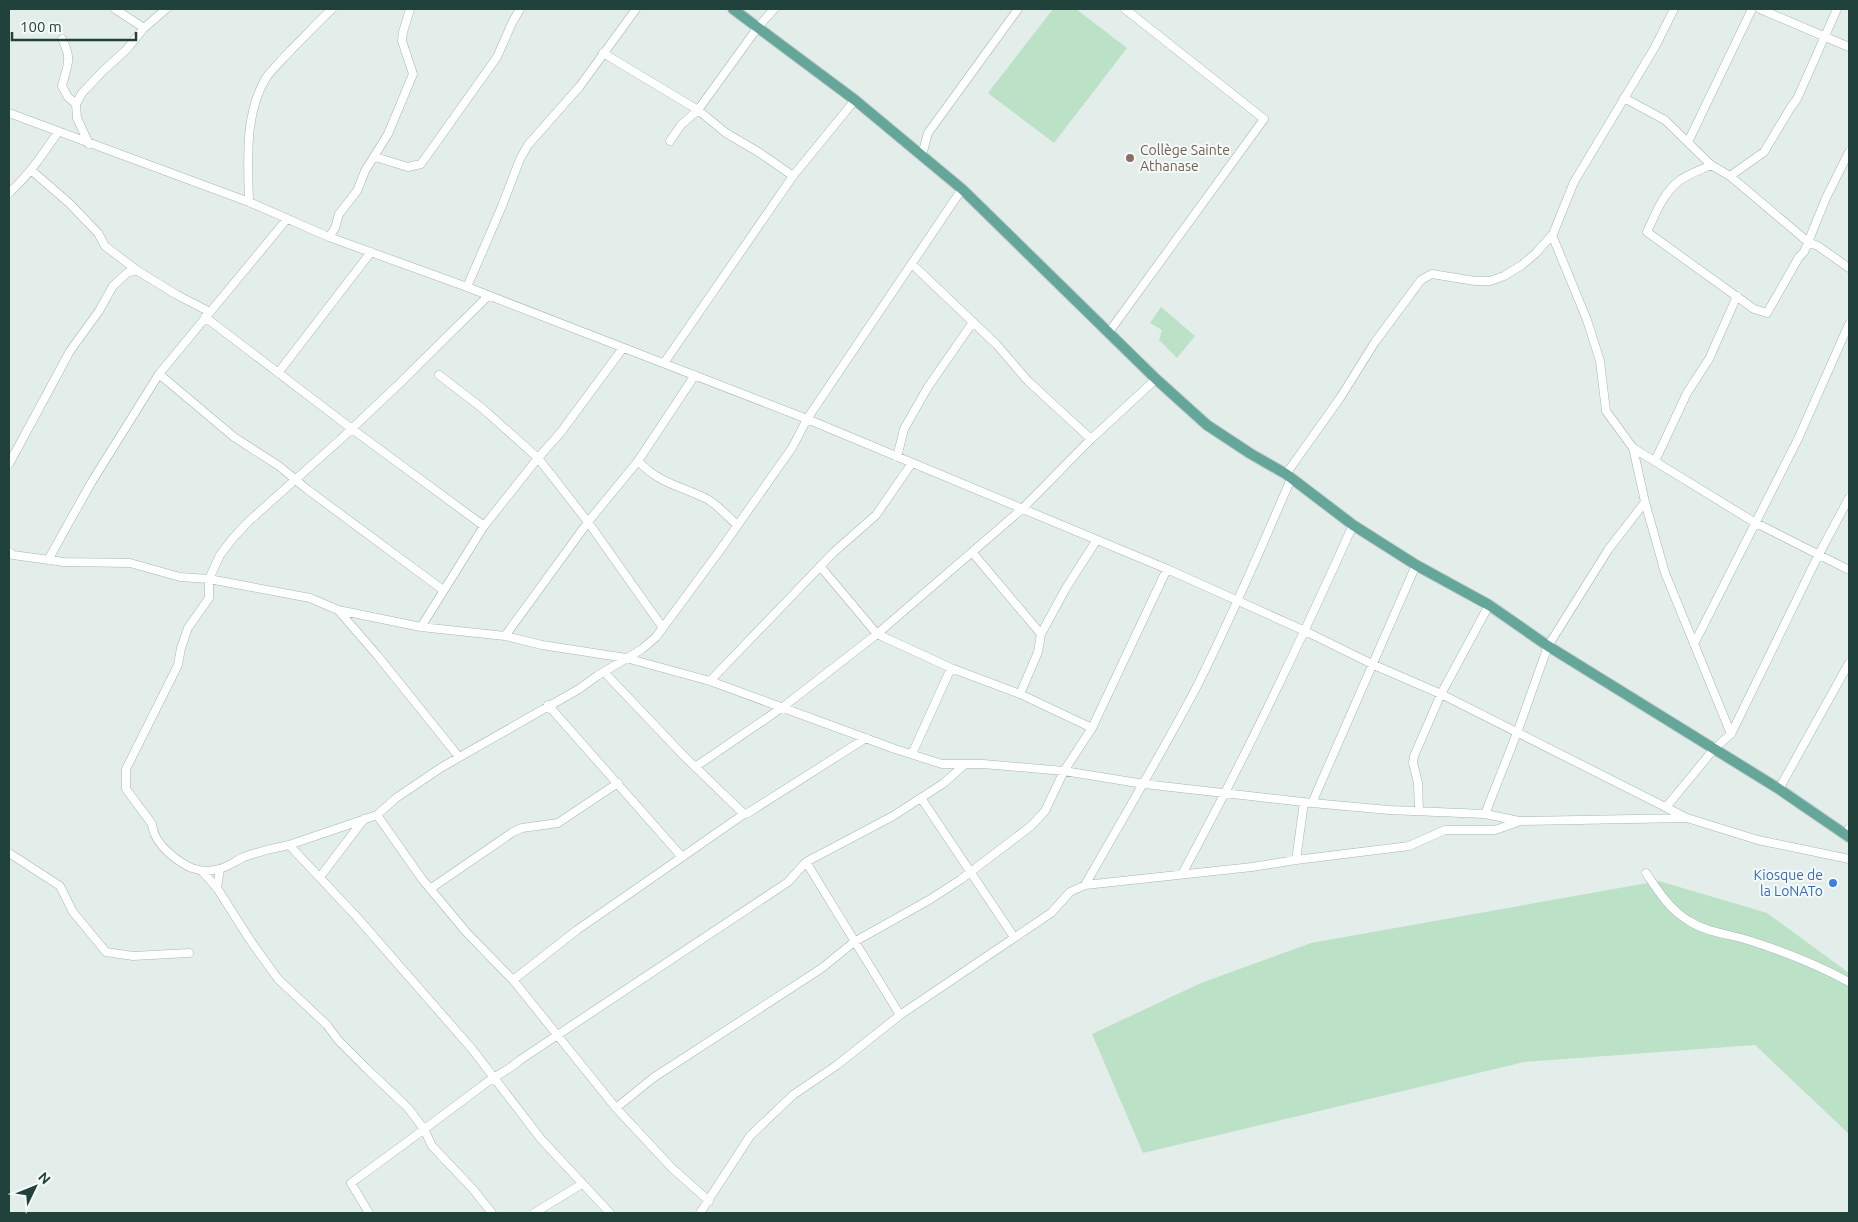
<svg xmlns="http://www.w3.org/2000/svg" width="1858" height="1222" viewBox="0 0 1858 1222" font-family="Ubuntu,sans-serif">
  <style>
    .green { fill: #bbe1c7 }
    .lines { fill: none; stroke-linecap: round; stroke-linejoin: round }
    .minor-casing { stroke: #a5b7b2; stroke-width: 9 }
    .major-casing { stroke: #c1cac8; stroke-width: 12 }
    .minor { stroke: #fff; stroke-width: 8 }
    .major { stroke: #64a79a; stroke-width: 10 }
    .education-dot { fill: #8d6e63; stroke: #f4faf8; stroke-width: 2 }
    .shop-dot { fill: #3f7fe0; stroke: #f4faf8; stroke-width: 2 }
    .labels { text-anchor: middle; stroke-width: 4; stroke-linejoin: round; paint-order: stroke }
    .education-label { font-size: 14px; fill: #785e54; stroke: #f4faf8; text-anchor: start }
    .shop-label { font-size: 14px; fill: #366cbe; stroke: #f4faf8; text-anchor: end }
  </style>
  <rect width="100%" height="100%" fill="#e3eeea"/>
  <path class="green" d="M 1053,9 L 1076,9 L 1127,48 L 1054,143 L 988,93 Z
    M 1161,307 L 1195,336 L 1177,358 L 1159,340 L 1162,330 L 1150,323 Z
    M 1659,881 L 1767,913 L 1849,973 L 1849,1134 L 1755,1045 L 1524,1062 L 1143,1153 L 1092,1034 L 1201,983 L 1311,943 Z"/>
  <g class="lines">
    <g class="minor-casing">
      <path id="minor" d="M 115,9 L 144,28
        M 1760,9 L 1849,47
        M 62,39 C 73,60 67,65 62,86 L 68,97 L 76,104
        M 603,53 L 698,110 L 726,133 L 760,153 L 793,176
        M 1624,98 L 1665,120 L 1711,165 L 1730,176 L 1808,242 L 1818,246 L 1849,268
        M 9,113 L 249,202 L 329,237 L 467,287 L 807,419 L 1167,569 L 1305,631 L 1374,665 L 1441,694 L 1687,818 L 1758,840 L 1849,859
        M 670,141 L 681,125 L 698,110 L 758,27 L 774,9
        M 1688,142 L 1752,9
        M 89,144 L 77,118 L 76,104 L 82,93 L 103,71 L 127,49 L 144,28 L 166,9
        M 922,155 L 928,133 L 1018,9
        M 375,157 L 408,167 L 421,164 L 497,57 L 512,23 L 520,9
        M 1711,165 C 1701,170 1688,174 1679,181 C 1663,193 1655,215 1647,232 L 1754,309 L 1767,313 L 1799,257 L 1804,252 L 1826,198 L 1849,152
        M 31,170 L 69,203 L 98,233 L 105,246 L 138,271 L 177,295 L 210,312
        M 1730,176 L 1764,152 L 1791,107 L 1797,99 L 1837,9
        M 9,193 C 29,175 43,154 58,132
        M 249,202 C 248,162 244,114 266,78 C 273,68 283,59 291,50 C 305,36 318,22 332,9
        M 1552,235 L 1587,320 L 1600,361 L 1606,411 L 1633,448 L 1645,502 L 1665,573 L 1731,734
        M 329,237 L 335,228 L 339,214 L 357,191 L 365,171 L 388,134 L 413,74 L 402,41 L 403,32 L 410,9
        M 467,287 L 502,206 L 520,159 L 528,145 L 580,86 L 636,9
        M 205,317 L 352,429 L 484,526
        M 1109,332 L 1264,119 L 1125,9
        M 664,363 L 793,176 L 855,100
        M 278,373 L 371,252
        M 159,374 L 234,437 L 279,466 L 308,490 L 443,590
        M 439,375 L 482,408 L 538,458 L 588,522 L 663,628
        M 1091,439 L 1156,379
        M 1633,448 L 1754,522 L 1849,570
        M 897,457 L 904,429 L 928,387 L 973,322
        M 638,461 C 660,484 681,486 707,499 C 718,505 728,517 737,525
        M 1655,461 L 1687,393 L 1709,359 L 1737,296
        M 9,464 L 70,351 L 99,311 L 113,286 L 128,272 L 138,271
        M 1286,474 L 1340,398 L 1375,342 L 1421,280 L 1432,274 L 1475,281 L 1490,281 L 1504,276 L 1522,265 L 1536,253 L 1553,234 L 1574,182 L 1655,47 L 1674,9
        M 9,552 L 13,555 L 64,562 L 130,563 L 180,577 L 209,579 L 310,598 L 338,610 L 421,627 L 505,636 L 542,645 L 626,658 L 710,681 L 895,749 L 942,764 L 983,764 L 1064,771 L 1144,784 L 1312,803 L 1389,810 L 1485,814 L 1519,821 L 1686,818
        M 972,552 L 1041,634
        M 48,560 L 91,483 L 159,374 L 287,219
        M 820,566 L 877,634 L 951,668 L 1020,694 L 1092,728
        M 338,610 L 377,655 L 459,757
        M 421,627 L 484,526 L 538,458 L 561,432 L 623,348
        M 505,636 L 588,522 L 638,461 L 695,375
        M 1694,644 L 1798,439 L 1849,324
        M 604,672 L 684,756 L 744,814 L 748,813 L 866,738
        M 710,681 L 834,552 L 876,515 L 912,463
        M 1020,694 L 1038,652 L 1041,634 L 1066,588 L 1096,541
        M 548,705 L 682,857
        M 912,754 L 951,668
        M 695,767 L 783,707 L 877,634 L 1022,509 L 1091,439 L 1028,381 L 997,345 L 912,264
        M 1779,789 L 1849,663
        M 921,798 L 1014,937
        M 1312,803 L 1416,565
        M 1667,806 L 1714,749 L 1731,734 L 1819,554 L 1849,498
        M 1419,811 L 1418,783 L 1413,763 L 1414,756 L 1441,694 L 1489,605
        M 1485,814 L 1517,733 L 1548,646 L 1608,550 L 1645,502
        M 377,815 L 422,879 L 467,933 L 513,980 L 616,1108 L 672,1168 L 709,1201
        M 1846,835 L 1849,828
        M 289,845 C 273,848 258,852 244,857 C 235,861 228,867 219,869 C 199,875 184,866 169,853 C 161,846 153,835 152,824 L 126,789 L 126,769 L 178,665 L 181,648 L 188,628 L 209,598 L 209,579 L 220,555 L 233,538 L 249,521 L 342,438 L 400,383 L 488,296
        M 9,853 L 60,886 L 73,912 L 106,952 L 133,956 L 189,953
        M 1296,860 L 1304,802
        M 806,862 L 900,1015 L 1051,913 L 1070,892 L 1085,885 L 1252,867 L 1296,860 L 1409,846 L 1445,830 L 1495,830 L 1518,822
        M 202,871 L 217,888 L 250,940 L 278,979 L 327,1025 L 338,1040 L 367,1069 L 408,1108 L 424,1129 L 432,1146 L 472,1188 L 492,1213
        M 1646,873 C 1658,891 1670,910 1689,921 C 1708,933 1730,934 1751,941 C 1785,952 1818,965 1849,982
        M 1182,874 C 1244,760 1300,643 1353,525
        M 320,877 L 364,819
        M 1085,885 C 1122,820 1160,756 1195,690 C 1230,621 1260,550 1291,479
        M 217,888 L 220,869
        M 430,889 L 513,832 L 522,828 L 558,823 L 618,783
        M 513,980 L 577,930 L 744,814
        M 616,1108 L 653,1078 L 822,968 L 854,942 L 929,900 L 960,880 L 1031,826 L 1045,811 L 1064,771 L 1092,728 L 1167,569
        M 369,1213 L 351,1183 C 395,1151 438,1119 482,1086 C 494,1076 508,1071 520,1060 L 788,882 L 806,862 L 893,816 L 944,783 L 964,765
        M 534,1213 L 582,1184
        M 610,1213 L 541,1139 L 472,1049 L 355,915 L 289,845 L 377,815 L 396,798 L 442,767 L 579,689 L 597,676 L 642,649 L 656,637 L 718,553 L 792,448 L 807,419 L 962,189
        M 700,1213 L 750,1136 L 793,1095 L 837,1065 L 900,1015"/>
    </g>
    <g class="major-casing">
      <path id="major" d="M 733,9 L 855,100 L 962,189 L 1156,379 L 1207,425 L 1251,454 L 1286,474 L 1353,525 L 1416,565 L 1489,605 L 1548,646 L 1779,789 L 1849,837"/>
    </g>
    <use href="#minor" class="minor"/>
    <use href="#major" class="major"/>
  </g>
  <circle class="education-dot" cx="1130" cy="158" r="5"/>
  <circle class="shop-dot" cx="1833" cy="883" r="5"/>
  <g class="labels">
    <g class="education-label">
      <text x="1140" y="155">Collège Sainte<tspan x="1140" dy="16">Athanase</tspan></text>
    </g>
    <g class="shop-label">
      <text x="1823" y="880">Kiosque de<tspan x="1823" dy="16">la LoNATo</tspan></text>
    </g>
  </g>
  <rect width="1858" height="1222" fill="none" stroke="#21413b" stroke-width="20"/>
  <g transform="translate(35 1187) rotate(47)" stroke="#f4faf8" stroke-width="4" paint-order="stroke">
  <path d="M0-4L9 19L0 12L-9 19Z" fill="#21413b"/>
  <text y="-8" font-size="14" font-weight="bold" text-anchor="middle" fill="#21413b">N</text>
  </g>
  <path d="M12 32v8h124v-8" fill="none" stroke="#21413b" stroke-width="2.5"/>
  <text x="20" y="32" font-size="15" fill="#21413b" stroke="#f4faf8" stroke-width="4" paint-order="stroke">100 m</text>
</svg>
